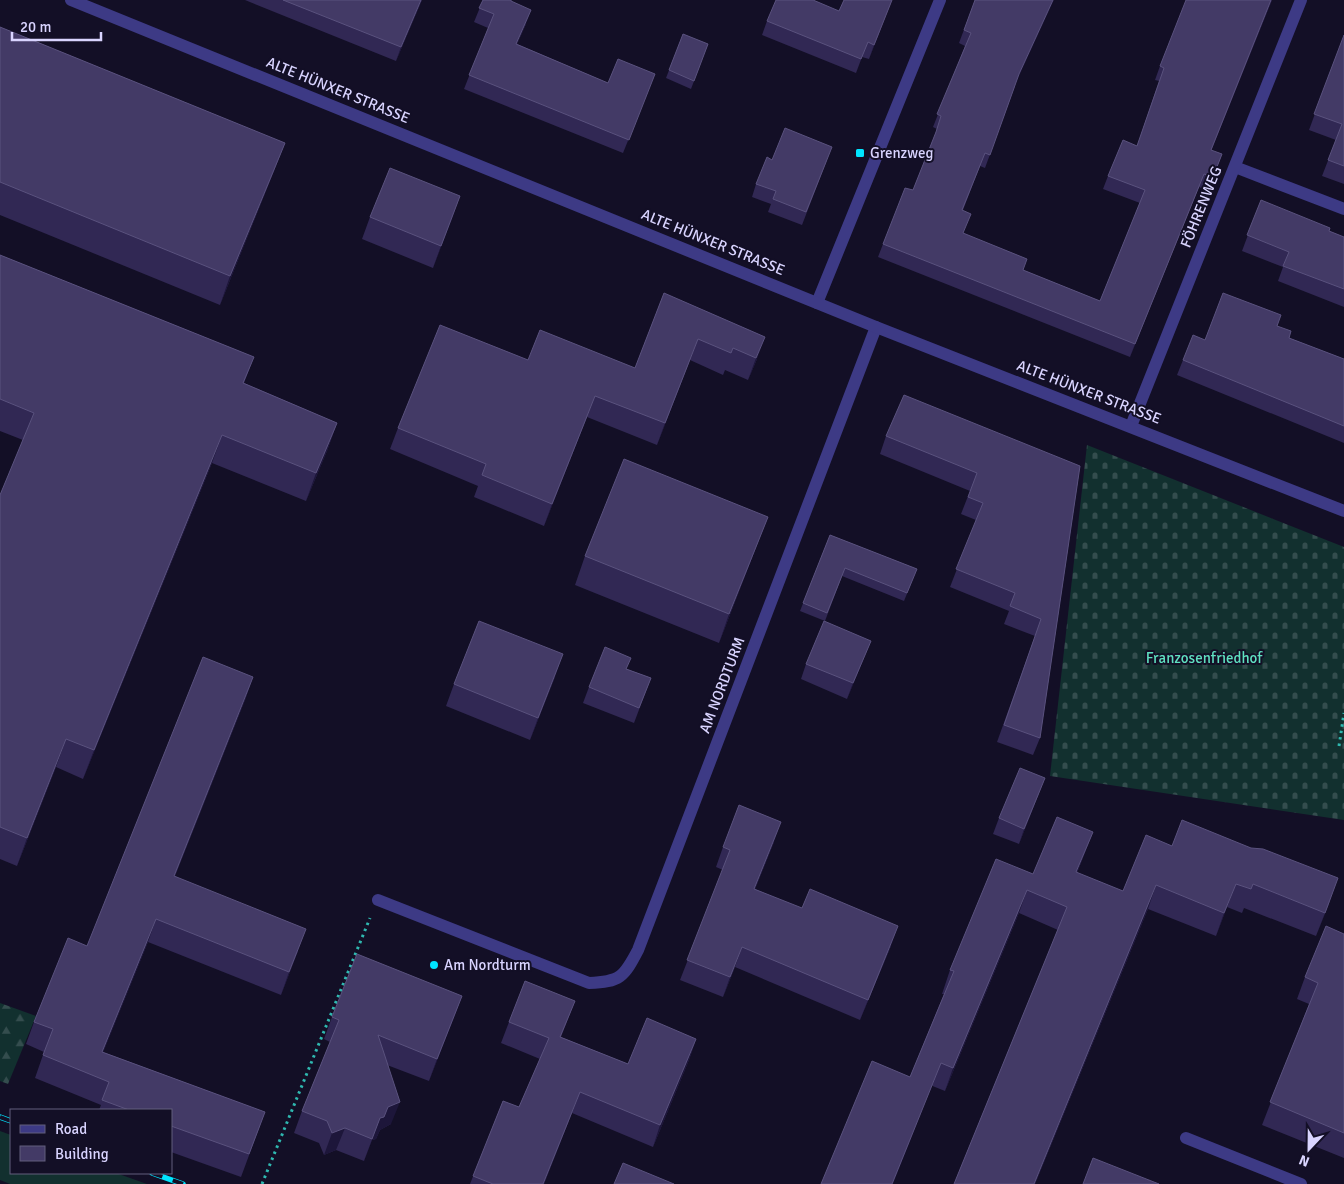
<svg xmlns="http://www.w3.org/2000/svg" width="1344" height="1184" viewBox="0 0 1344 1184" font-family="Signika,sans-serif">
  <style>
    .grass { fill: #12302f }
    .forest { fill: url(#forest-firs) }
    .cemetery { fill: url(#cemetery-stones) }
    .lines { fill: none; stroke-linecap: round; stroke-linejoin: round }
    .path { stroke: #2fb8b0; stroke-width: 3; stroke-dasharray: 2.5 4; stroke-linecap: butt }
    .service { stroke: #3d3a85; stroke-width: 12 }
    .minor { stroke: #3d3a85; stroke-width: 12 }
    .tertiary { stroke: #3d3a85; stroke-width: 12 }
    .rail-casing { stroke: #00e5ff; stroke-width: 5.5 }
    .rail { stroke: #130f26; stroke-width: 4; stroke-dasharray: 11; stroke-linecap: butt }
    .wall { fill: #312854 }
    .shaded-wall { fill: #1d163a }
    .building { fill: #433a66; stroke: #5a527e }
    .poi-dot { fill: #00e5ff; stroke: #130f26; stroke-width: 2 }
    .labels { text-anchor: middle; stroke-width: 4; stroke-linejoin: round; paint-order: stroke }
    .street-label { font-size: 15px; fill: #d9d4ff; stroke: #130f26 }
    .poi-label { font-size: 15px; fill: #d9d4ff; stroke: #130f26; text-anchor: start }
    .park-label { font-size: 15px; fill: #5fe0c0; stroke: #130f26 }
  </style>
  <defs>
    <pattern id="forest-firs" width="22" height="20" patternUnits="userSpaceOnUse" patternTransform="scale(1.25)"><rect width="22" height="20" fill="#12302f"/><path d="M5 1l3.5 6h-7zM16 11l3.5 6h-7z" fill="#344d4e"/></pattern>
    <pattern id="cemetery-stones" width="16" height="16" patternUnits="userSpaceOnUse" patternTransform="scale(1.25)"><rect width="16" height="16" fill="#12302f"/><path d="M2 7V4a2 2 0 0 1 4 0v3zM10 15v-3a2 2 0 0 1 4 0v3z" fill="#344d4e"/></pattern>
  </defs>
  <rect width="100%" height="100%" fill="#130f26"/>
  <path class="grass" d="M 0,1131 L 11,1135 L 11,1173 L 116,1173 L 147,1184 L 10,1184 L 0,1180 Z"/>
  <path class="forest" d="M 0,1003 L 36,1016 L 8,1084 L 0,1081 Z"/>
  <path class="cemetery" d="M 1087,445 L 1344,547 L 1344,820 L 1050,776 Z"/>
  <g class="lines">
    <path class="path" d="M 1339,746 L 1344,713
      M 262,1184 L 370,918"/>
    <path class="service" d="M 1235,167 L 1344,209"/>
    <path class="minor" d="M 817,303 L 940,0
      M 1131,426 L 1301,0
      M 378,900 L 589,983 C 620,982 624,977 638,950 L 876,327
      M 1186,1138 L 1301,1184"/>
    <path class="tertiary" d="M 71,0 L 876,327 L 1344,511"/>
    <g class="rail-casing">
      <path id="rail" d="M 0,1117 L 11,1121
        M 152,1173 L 183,1184"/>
    </g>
    <use href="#rail" class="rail"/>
  </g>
  <path class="wall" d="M 245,0 L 422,0 L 396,61 Z
    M 483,0 L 511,2 L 526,24 L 517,44 L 608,83 L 655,74 L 623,153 L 464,89 L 488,28 L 474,22 Z
    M 844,0 L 892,0 L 869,59 L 862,57 L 856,73 L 762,35 L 767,21 L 839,11 Z
    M 975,0 L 1015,86 L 985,168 L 980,166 L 963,210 L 963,233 L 1023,270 L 1100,301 L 1140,203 L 1103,189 L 1108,176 L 1137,146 L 1159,81 L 1155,80 L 1160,66 L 1272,0 L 1211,151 L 1222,154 L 1208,191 L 1199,187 L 1130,357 L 878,257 L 883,244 L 913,190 L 934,137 L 937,129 L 933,127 L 965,46 L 959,43 Z
    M 0,27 L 285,143 L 274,171 L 220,305 L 0,215 Z
    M 683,34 L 708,44 L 691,89 L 666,78 Z
    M 1344,35 L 1344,184 L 1322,176 L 1336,140 L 1309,130 Z
    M 772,160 L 827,160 L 802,225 L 768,212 L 771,204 L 752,197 L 756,184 Z
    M 460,196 L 433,268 L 362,239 L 370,217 Z
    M 1261,200 L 1329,231 L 1344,237 L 1344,307 L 1278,281 L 1283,267 L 1242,251 Z
    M 0,255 L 254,357 L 244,383 L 337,423 L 327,451 L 306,501 L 212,463 L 83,779 L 56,767 L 17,866 L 0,859 L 0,495 L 23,440 L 0,431 Z
    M 664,293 L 757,359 L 748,380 L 725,370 L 723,375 L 690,360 L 657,445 L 587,417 L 544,526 L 474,497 L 478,486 L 390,449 L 398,428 L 528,360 L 635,368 Z
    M 1277,326 L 1289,338 L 1344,359 L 1344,443 L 1177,375 L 1183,360 L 1205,340 Z
    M 886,436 L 1080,466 L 1040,738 L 1033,755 L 997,742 L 1035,636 L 1004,624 L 1009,611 L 950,587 L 976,520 L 961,514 L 970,491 L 880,454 Z
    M 768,517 L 757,545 L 719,643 L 575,585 L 585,556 Z
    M 830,535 L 917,569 L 904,601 L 842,576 L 825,621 L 800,611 Z
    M 871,641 L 847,699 L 801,679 L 806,664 Z
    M 627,669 L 651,678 L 634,723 L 583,703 L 589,687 Z
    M 253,677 L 245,700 L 175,876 L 298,951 L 281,995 L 148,942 L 103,1052 L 265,1112 L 241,1177 L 171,1152 L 171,1110 L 99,1110 L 101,1105 L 35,1078 L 44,1052 L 26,1044 L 34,1022 L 87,946 Z
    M 555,677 L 530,740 L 446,706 L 454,684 Z
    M 1045,778 L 1019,844 L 993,834 L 999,818 Z
    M 1093,832 L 1077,873 L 1123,891 L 1172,846 L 1330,901 L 1316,936 L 1244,908 L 1242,913 L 1227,907 L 1216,936 L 1148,909 L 1035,1184 L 954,1184 L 1058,930 L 1019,913 L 945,1091 L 910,1077 L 944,994 L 942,994 L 950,970 L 1033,874 Z
    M 774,842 L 755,889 L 891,946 L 860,1020 L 735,967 L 723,997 L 680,980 L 723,870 L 716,867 L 723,847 Z
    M 1344,934 L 1344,1158 L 1262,1125 L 1309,1004 L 1297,999 L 1305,977 Z
    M 462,996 L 429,1081 L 387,1065 L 391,1124 L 380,1130 L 376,1139 L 372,1140 L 364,1161 L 336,1150 L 324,1155 L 319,1143 L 294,1133 L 302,1111 L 330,1042 L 324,1039 L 332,1017 Z
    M 575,1001 L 561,1037 L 628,1064 L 696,1039 L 689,1060 L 653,1147 L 572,1113 L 544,1184 L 470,1184 L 503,1101 L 519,1107 L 540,1059 L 501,1043 L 509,1022 Z"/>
  <path class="shaded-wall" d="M 421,0 L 422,0 L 396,61 L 401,47 Z
    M 892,0 L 869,59 L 874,45 Z
    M 1053,0 L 1054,0 L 1014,87 L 1019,74 Z
    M 1271,0 L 1272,0 L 1206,164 L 1211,150 Z
    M 531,10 L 526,24 L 511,58 L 516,44 Z
    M 285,143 L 274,171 L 220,305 L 230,276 Z
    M 1204,174 L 1199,187 L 1130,357 L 1135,344 Z
    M 460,196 L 452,219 L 433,268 L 441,246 Z
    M 765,337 L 757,359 L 748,380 L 756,358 Z
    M 698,339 L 690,360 L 657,445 L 665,423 Z
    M 595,396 L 587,417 L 544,526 L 552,504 Z
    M 337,423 L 327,451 L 306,501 L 316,473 Z
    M 222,435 L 212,463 L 83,779 L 94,750 Z
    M 768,517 L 757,545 L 719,643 L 729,614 Z
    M 871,641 L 865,656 L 847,699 L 853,683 Z
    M 563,654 L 555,677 L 530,740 L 538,718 Z
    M 253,677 L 245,700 L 165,899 L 174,876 Z
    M 66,739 L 56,767 L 17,866 L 27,838 Z
    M 1045,778 L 1039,793 L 1019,844 L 1024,829 Z
    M 781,822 L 774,842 L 747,909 L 754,889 Z
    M 1093,832 L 1084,855 L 1068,896 L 1076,872 Z
    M 1338,878 L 1330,901 L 1316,936 L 1325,913 Z
    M 1236,884 L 1227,907 L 1216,936 L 1224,913 Z
    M 1156,885 L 1148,909 L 1035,1184 L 1034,1184 Z
    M 1027,890 L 1019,913 L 945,1091 L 953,1068 Z
    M 156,919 L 148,942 L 94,1075 L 102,1052 Z
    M 898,926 L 891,946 L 860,1020 L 868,1000 Z
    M 306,929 L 298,951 L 281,995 L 289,972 Z
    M 742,947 L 735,967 L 723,997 L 730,977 Z
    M 462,996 L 454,1018 L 429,1081 L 437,1059 Z
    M 696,1039 L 689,1060 L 653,1147 L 660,1125 Z
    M 941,1063 L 932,1086 L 893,1184 L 892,1184 Z
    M 580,1092 L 572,1113 L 544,1184 L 543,1184 Z
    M 400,1102 L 391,1124 L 380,1130 L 376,1139 L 372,1140 L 364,1161 L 380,1118 L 388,1107 Z
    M 345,1128 L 336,1150 L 324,1155 L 332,1133 Z"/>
  <path class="building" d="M 283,0 L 421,0 L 401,47 Z
    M 483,0 L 511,0 L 511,1 L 531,10 L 516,44 L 608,83 L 618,59 L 655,74 L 629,140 L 469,75 L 494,14 L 479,8 Z
    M 776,0 L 813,0 L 839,11 L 844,0 L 892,0 L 874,45 L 868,42 L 861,59 L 767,21 Z
    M 975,0 L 1053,0 L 1019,74 L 990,155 L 985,153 L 962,210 L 971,214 L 963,233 L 1027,259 L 1023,270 L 1100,301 L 1145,190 L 1108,176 L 1123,140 L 1137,146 L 1164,68 L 1160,66 L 1186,0 L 1271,0 L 1211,150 L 1222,154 L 1213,177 L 1204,174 L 1135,344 L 883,244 L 905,188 L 913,190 L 936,132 L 941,116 L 937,114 L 971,33 L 964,30 Z
    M 0,27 L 285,143 L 230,276 L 0,182 Z
    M 683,34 L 708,44 L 694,81 L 669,70 Z
    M 1344,35 L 1344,166 L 1328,160 L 1342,124 L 1314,114 Z
    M 785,128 L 832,147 L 806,212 L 773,199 L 776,191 L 756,184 L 767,157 L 772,160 Z
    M 390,168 L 460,196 L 441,246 L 370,217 Z
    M 1261,200 L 1330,228 L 1329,231 L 1344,237 L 1344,289 L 1283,266 L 1289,252 L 1247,235 Z
    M 0,255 L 254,357 L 243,383 L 337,423 L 316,473 L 222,435 L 94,750 L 66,739 L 27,838 L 0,827 L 0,495 L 34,413 L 0,399 Z
    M 664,293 L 765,337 L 756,358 L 733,348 L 731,353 L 698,339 L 665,423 L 595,396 L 552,504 L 482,475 L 486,464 L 398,428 L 440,325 L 528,360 L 540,330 L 635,368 Z
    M 1223,293 L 1281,315 L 1277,326 L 1291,331 L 1289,338 L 1344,359 L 1344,426 L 1183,360 L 1193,335 L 1205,340 Z
    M 904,395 L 1080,466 L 1040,738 L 1004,725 L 1041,619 L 1010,606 L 1015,593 L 956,569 L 983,503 L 968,497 L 977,473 L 886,436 Z
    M 624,459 L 768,517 L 729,614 L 585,556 Z
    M 830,535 L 917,569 L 907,593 L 845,568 L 827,613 L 803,603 Z
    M 479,621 L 563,654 L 538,718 L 454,684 Z
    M 824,621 L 871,641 L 853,683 L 806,664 Z
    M 605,647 L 631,658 L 626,669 L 651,678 L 639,708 L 589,687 Z
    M 203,657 L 253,677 L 174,876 L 306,929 L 289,972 L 156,919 L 102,1052 L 265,1112 L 249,1154 L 171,1126 L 171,1110 L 129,1110 L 102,1100 L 109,1082 L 43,1055 L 53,1029 L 34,1022 L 68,938 L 87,946 Z
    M 1020,768 L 1045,778 L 1024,829 L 999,818 Z
    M 739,805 L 781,822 L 754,889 L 802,908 L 810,889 L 898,926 L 868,1000 L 742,947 L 730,977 L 687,960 L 730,850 L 723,847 Z
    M 1057,817 L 1093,832 L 1076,872 L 1123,891 L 1146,835 L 1172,846 L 1182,820 L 1251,848 L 1263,849 L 1338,878 L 1325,913 L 1253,884 L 1251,889 L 1236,884 L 1224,913 L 1156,885 L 1034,1184 L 954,1184 L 1067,907 L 1027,890 L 953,1068 L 941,1063 L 892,1184 L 821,1184 L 872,1061 L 910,1077 L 954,971 L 950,970 L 996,859 L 1033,874 Z
    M 1326,926 L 1344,934 L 1344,1133 L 1270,1102 L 1318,983 L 1305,977 Z
    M 357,954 L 462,996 L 437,1059 L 378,1035 L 400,1102 L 388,1107 L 384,1117 L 380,1118 L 372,1139 L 345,1128 L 332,1133 L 327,1121 L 302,1111 L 339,1020 L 332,1017 Z
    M 525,981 L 575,1001 L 560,1037 L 628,1064 L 647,1018 L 696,1039 L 660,1125 L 580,1092 L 543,1184 L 493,1184 L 473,1176 L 503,1101 L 519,1107 L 549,1038 L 509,1022 Z
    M 1093,1158 L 1159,1184 L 1083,1184 Z
    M 623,1163 L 674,1184 L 614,1184 Z"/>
  <g class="poi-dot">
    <rect x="855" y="148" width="10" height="10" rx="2.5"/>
    <circle cx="434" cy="965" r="5"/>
  </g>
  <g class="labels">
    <g class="street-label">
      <text transform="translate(338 90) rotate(22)" y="5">ALTE HÜNXER STRASSE</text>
      <text transform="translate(1201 207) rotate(-68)" y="5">FÖHRENWEG</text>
      <text transform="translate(713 242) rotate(22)" y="5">ALTE HÜNXER STRASSE</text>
      <text transform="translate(1089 392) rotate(21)" y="5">ALTE HÜNXER STRASSE</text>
      <text transform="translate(722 685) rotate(-69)" y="5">AM NORDTURM</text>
    </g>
    <g class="poi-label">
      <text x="870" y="158">Grenzweg</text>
      <text x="444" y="970">Am Nordturm</text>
    </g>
    <g class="park-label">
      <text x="1204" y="663">Franzosenfriedhof</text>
    </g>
  </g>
  <rect x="10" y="1109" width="162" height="65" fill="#130f26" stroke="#625e7d"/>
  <rect x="20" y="1125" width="25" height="8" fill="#3d3a85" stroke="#625e7d"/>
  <text x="55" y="1134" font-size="15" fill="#d9d4ff">Road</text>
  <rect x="20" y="1146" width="25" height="15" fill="#433a66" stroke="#625e7d"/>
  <text x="55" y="1159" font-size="15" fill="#d9d4ff">Building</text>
  <g transform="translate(1309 1149) rotate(202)" stroke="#130f26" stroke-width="4" paint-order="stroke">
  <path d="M0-4L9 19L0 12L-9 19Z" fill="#d9d4ff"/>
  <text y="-8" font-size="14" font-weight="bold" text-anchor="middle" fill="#d9d4ff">N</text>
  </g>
  <path d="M12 32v8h89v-8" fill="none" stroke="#d9d4ff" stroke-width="2.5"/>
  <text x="20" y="32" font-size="15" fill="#d9d4ff" stroke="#130f26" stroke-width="4" paint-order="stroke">20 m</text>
</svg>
